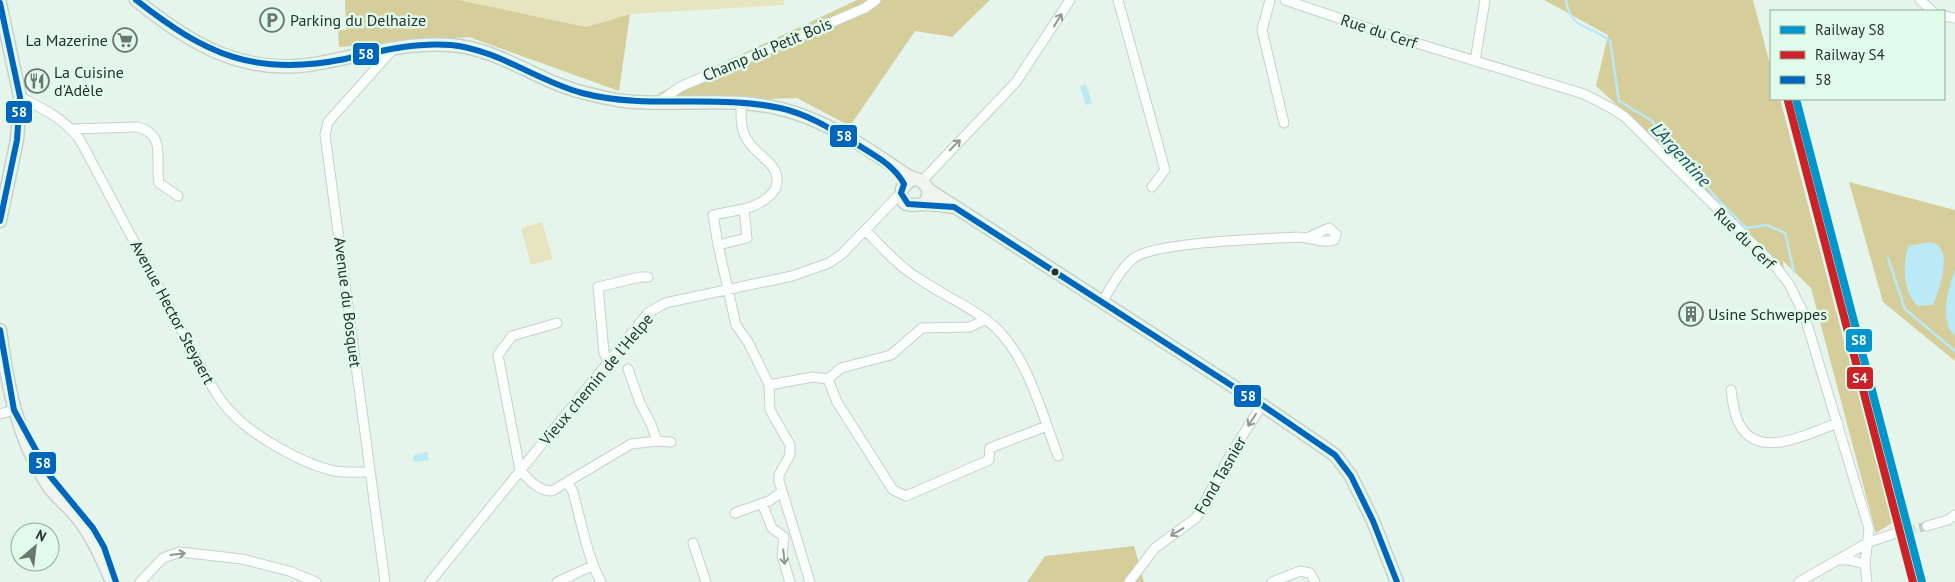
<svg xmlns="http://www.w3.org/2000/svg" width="1955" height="582" viewBox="0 0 1955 582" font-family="'PT Sans',sans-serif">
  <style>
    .green { fill: #e7e4c0 }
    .forest { fill: #d5cd9a }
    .water { fill: #bbe9f5 }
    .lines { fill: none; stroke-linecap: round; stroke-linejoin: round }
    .stream { stroke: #bbe9f5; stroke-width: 2.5 }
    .street-tunnel { stroke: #c0cec5; stroke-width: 9; stroke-dasharray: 9 4.5; stroke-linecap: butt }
    .street-casing { stroke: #c5d1ca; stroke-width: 11 }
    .secondary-casing { stroke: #c5d1ca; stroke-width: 15 }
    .street { stroke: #fbfefc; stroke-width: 9 }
    .secondary { stroke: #f1f4f0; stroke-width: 12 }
    .bus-1-casing { stroke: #e0fbe9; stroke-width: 10 }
    .bus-1 { stroke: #0065bd; stroke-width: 6 }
    .rail-1-casing { stroke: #e0fbe9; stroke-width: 11 }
    .rail-2-casing { stroke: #e0fbe9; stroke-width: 11 }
    .rail-1 { stroke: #0096cb; stroke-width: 8 }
    .rail-2 { stroke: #cb2127; stroke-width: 8 }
    .oneway { stroke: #929894 }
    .bus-dot { fill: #28322c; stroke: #e0fbe9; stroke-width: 2 }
    .labels { text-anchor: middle; stroke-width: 5; stroke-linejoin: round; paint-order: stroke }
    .poi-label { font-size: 16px; fill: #28322c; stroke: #e0fbe9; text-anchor: start }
    .street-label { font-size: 16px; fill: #28322c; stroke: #e0fbe9 }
    .water-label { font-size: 18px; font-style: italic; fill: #21505e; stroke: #e0fbe9 }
    .line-badge { stroke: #e0fbe9; stroke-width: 2 }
    .badge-label { font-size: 14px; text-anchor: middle; font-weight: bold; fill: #fff }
  </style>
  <rect width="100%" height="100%" fill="#e6f5eb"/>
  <path class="green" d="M 459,0 L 784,0 L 784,5 L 630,14 L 586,27 Z
    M 542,222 L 553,259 L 531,265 L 521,228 Z"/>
  <path class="forest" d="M 345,0 L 459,0 L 586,27 L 630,14 L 619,91 L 469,37 L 339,47 L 338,30 L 346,30 Z
    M 857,0 L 990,0 L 952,37 L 915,31 L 850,126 L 797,98 L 768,99 L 657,94 Z
    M 1544,0 L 1753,0 L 1771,68 L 1771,99 L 1780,99 L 1892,523 L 1876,533 L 1811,288 L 1783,261 L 1784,272 L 1638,126 L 1636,122 L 1596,86 L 1608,35 Z
    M 1849,182 L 1955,210 L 1955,361 L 1883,302 Z
    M 1134,546 L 1144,582 L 1027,582 L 1045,556 Z"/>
  <path class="water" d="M 1086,84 L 1092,103 L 1086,105 L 1080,86 Z
    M 1930,242 C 1955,246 1940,288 1933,305 L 1918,306 C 1902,292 1903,265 1908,246 Z
    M 1955,270 L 1955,336 C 1938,320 1948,290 1955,270 Z
    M 427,452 L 429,460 L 416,462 L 412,460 L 414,455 Z"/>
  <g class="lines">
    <path class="stream" d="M 1566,0 C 1570,30 1591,25 1610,41 L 1619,101 L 1651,120 L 1719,201 L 1746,228 L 1767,225 L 1785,233 L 1794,272
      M 1888,258 L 1905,309 L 1955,351"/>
    <path class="street-tunnel" d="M 1893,534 L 1927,526"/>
    <g class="street-casing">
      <path id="street" d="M 1118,0 L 1165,170 L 1152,187
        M 1270,0 L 1262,30 L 1284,123
        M 1285,0 L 1380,32 L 1584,94 L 1613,109 L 1625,117 L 1776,267 L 1789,284 L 1804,314 L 1869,529 L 1865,564 L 1867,582
        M 1920,0 L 1932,11
        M 1944,16 L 1955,18
        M 1475,61 L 1485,0
        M 20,97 C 42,108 65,119 80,140 L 207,378 C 214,389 220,401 229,410 C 251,435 302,464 335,471 C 346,473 359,472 370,472
        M 659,102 L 680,87 L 865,8 L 876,0
        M 741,104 C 741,117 740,130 748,141 C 754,151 765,157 772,166 C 788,189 763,204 744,209 L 747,238 L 718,245 L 736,325 L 748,342 L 761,368 L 769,385 L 770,410 L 790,445 L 790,455 L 779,475 L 779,481 L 810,582
        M 73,129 L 137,127 C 167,134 155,160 159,183 L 178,196
        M 922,181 L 1016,82 L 1070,0
        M 865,230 C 881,246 896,264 915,276 C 940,294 977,309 998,330 C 1029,362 1042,414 1058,456
        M 718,245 L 713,215 L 744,209
        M 1102,302 C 1111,288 1120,269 1134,258 C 1155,242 1265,239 1297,237 C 1308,237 1326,244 1334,240 L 1336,234 L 1329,228 L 1309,237
        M 557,323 L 512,336 L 498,355 L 520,470 C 529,480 538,491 552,491 L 631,444 L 657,441
        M 608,361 L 604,353 L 598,287 L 640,277 L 648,277
        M 628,369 L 640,403 L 651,424 L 657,441 L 671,442
        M 828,379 L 837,402 L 893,490 L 906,496 L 989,460 L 990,448 L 1047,426
        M 769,385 L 813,377 L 828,379 L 841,368 L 891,355 L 922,328 L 970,327 L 986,319
        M 1731,390 C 1733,402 1734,417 1741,427 C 1761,460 1811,432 1838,423
        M 0,414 L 14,410
        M 568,483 L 573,492 C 581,520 587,557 601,582
        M 762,503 L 772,528 L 784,537 L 782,556 L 790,582
        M 735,513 L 769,501 L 782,492
        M 1927,526 L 1948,520 L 1955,515
        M 693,543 L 706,582
        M 1838,560 L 1849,560 L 1865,564
        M 140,582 L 163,558 L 180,552 L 242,559 L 289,571 L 316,582
        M 385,582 L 325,135 L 328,122 L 394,48
        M 430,582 L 648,313 L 665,303 L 792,276 L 829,263 L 842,254 L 901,193
        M 557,582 L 592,566
        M 1129,582 L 1155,548 L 1196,518 L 1232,452 L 1262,405
        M 1272,582 L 1300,571 L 1310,573 L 1315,582
        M 1799,582 L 1869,542 L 1893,534"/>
    </g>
    <g class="secondary-casing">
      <path id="secondary" d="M 136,0 C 190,44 246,78 320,63 C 363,55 405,42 450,45 C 499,48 538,82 585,93 C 601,97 617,101 633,102 C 682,105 734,97 781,109 C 827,120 870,150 908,176 L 922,181 L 929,190 L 927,200 L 923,204
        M 0,3 L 20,97 L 17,140 L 0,221
        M 914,179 L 909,181 L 902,189 C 899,209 913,205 925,204 C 935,204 945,206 954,207
        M 929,190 L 1262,405 L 1335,455 L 1351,476 L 1373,521 L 1397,582
        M 0,330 C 7,384 17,437 47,484 C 56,498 70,507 80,521 C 94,540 103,561 112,582"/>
    </g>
    <use href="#street" class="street"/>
    <use href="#secondary" class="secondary"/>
    <g class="bus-1-casing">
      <path id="bus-1" d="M 136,0 C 206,55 255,77 345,59 C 380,51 415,42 451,45 C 499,50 537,81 582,93 C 647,110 715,94 780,108 C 808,114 833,130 858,145 C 875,156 894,165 904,184 L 901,193 L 908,204 L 954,207 L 1262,405 L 1335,455 L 1351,476 L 1373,521 L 1397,582
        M 0,3 L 20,97 L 17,140 L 0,221
        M 0,330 L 14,410 L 50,476 L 93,528 L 104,547 L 116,582"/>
    </g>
    <use href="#bus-1" class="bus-1"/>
    <g class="rail-1-casing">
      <path id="rail-1" d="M 1796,99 L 1922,582"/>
    </g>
    <g class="rail-2-casing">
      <path id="rail-2" d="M 1788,101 L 1913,582"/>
    </g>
    <use href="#rail-1" class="rail-1"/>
    <use href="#rail-2" class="rail-2"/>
  </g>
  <defs><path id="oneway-shaft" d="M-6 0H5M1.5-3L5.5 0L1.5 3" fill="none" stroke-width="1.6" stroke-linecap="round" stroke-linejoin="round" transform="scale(1.25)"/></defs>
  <g class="oneway">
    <use href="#oneway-shaft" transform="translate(1058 20) rotate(-58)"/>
    <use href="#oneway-shaft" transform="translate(955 145) rotate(-45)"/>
    <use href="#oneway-shaft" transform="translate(1252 420) rotate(123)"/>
    <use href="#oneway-shaft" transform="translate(1177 532) rotate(149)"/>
    <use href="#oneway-shaft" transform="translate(178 554) rotate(-7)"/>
    <use href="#oneway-shaft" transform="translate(784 557) rotate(84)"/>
  </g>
  <defs>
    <g id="parking-ring" transform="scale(1.25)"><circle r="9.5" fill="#e0fbe9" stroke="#6a766f" stroke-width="1.5"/><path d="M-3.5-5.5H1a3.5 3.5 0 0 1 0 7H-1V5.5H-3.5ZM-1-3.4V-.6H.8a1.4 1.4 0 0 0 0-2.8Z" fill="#6a766f"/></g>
    <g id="supermarket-ring" transform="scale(1.25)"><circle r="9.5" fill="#e0fbe9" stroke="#6a766f" stroke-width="1.5"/><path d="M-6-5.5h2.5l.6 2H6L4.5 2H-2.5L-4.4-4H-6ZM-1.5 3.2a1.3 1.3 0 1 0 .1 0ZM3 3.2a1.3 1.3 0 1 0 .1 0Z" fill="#6a766f"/></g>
    <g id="restaurant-ring" transform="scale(1.25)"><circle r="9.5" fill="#e0fbe9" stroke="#6a766f" stroke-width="1.5"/><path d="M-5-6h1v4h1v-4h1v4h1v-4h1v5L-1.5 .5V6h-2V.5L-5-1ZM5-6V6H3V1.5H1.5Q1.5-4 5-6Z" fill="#6a766f"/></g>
    <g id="building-ring" transform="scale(1.25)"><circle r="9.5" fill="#e0fbe9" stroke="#6a766f" stroke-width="1.5"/><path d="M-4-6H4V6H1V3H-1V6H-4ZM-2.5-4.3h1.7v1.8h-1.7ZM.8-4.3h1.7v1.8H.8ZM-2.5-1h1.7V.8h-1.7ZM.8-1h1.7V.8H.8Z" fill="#6a766f"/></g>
  </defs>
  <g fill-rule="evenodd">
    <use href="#parking-ring" x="272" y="20"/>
    <use href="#supermarket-ring" x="125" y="40"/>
    <use href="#restaurant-ring" x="37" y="81"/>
    <use href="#building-ring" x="1691" y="314"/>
  </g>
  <circle class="bus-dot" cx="1055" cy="272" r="4.5"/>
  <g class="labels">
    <g class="poi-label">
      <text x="290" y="26">Parking du Delhaize</text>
      <text x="108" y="46" text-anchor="end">La Mazerine</text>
      <text x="54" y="78">La Cuisine<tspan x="54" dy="18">d'Adèle</tspan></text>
      <text x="1708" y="320">Usine Schweppes</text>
    </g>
    <g class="street-label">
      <text transform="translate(1379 31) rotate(18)" y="6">Rue du Cerf</text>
      <text transform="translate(767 49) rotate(-23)" y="6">Champ du Petit Bois</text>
      <text transform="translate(1745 238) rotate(45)" y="6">Rue du Cerf</text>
      <text transform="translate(348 302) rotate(83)" y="6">Avenue du Bosquet</text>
      <text transform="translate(173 312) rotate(62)" y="6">Avenue Hector Steyaert</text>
      <text transform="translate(596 379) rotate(-50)" y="6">Vieux chemin de l'Helpe</text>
      <text transform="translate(1220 475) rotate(-60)" y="6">Fond Tasnier</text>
    </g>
    <g class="water-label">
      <text transform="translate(1681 155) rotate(48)" y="6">L'Argentine</text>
    </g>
  </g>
  <g class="line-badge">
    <rect x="352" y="42" width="28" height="24" rx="5" fill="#0065bd"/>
    <rect x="5" y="100" width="28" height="24" rx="5" fill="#0065bd"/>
    <rect x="829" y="124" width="29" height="24" rx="5" fill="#0065bd"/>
    <rect x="1845" y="328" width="28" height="25" rx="5" fill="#0096cb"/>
    <rect x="1846" y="366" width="28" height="24" rx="5" fill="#cb2127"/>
    <rect x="1233" y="384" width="29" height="24" rx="5" fill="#0065bd"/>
    <rect x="28" y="451" width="29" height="24" rx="5" fill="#0065bd"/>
  </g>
  <g class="badge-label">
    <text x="366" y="59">58</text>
    <text x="19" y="117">58</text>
    <text x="844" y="141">58</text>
    <text x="1859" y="345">S8</text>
    <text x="1860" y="383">S4</text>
    <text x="1248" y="401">58</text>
    <text x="43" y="468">58</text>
  </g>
  <rect x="1770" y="10" width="175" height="90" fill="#e0fbe9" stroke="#96ab9d"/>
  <rect x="1780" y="26" width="25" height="8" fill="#0096cb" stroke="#96ab9d"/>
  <text x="1815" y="35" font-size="15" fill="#28322c">Railway S8</text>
  <rect x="1780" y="51" width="25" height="8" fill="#cb2127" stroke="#96ab9d"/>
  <text x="1815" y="60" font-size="15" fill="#28322c">Railway S4</text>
  <rect x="1780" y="76" width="25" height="8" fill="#0065bd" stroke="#96ab9d"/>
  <text x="1815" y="85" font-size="15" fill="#28322c">58</text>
  <g transform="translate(35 547) rotate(28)"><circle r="24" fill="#e0fbe9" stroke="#96ab9d"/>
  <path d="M0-4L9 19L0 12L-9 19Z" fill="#6a766f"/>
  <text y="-8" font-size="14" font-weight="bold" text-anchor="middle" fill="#28322c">N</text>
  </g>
</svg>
